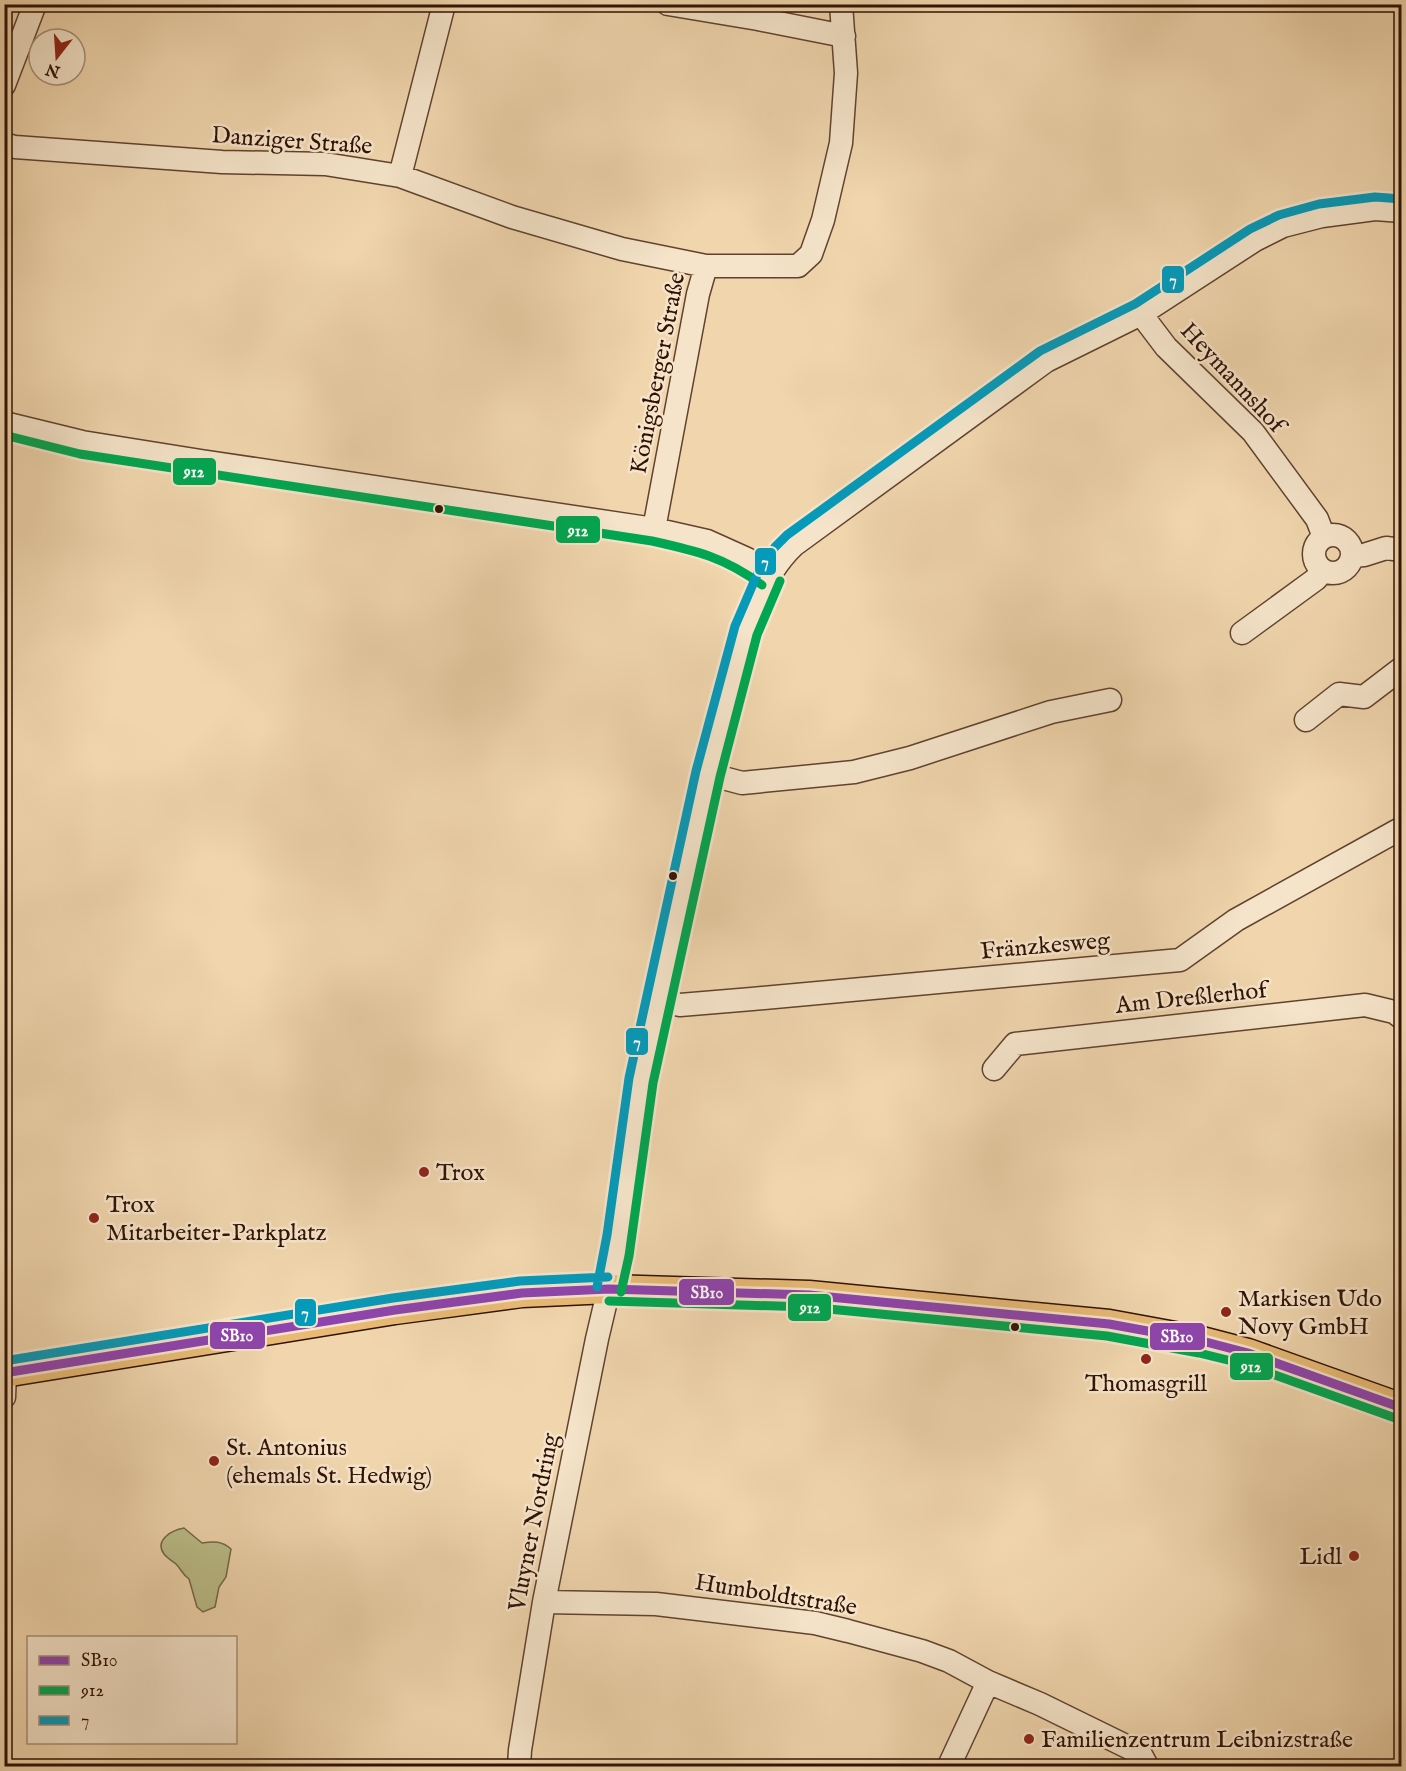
<svg xmlns="http://www.w3.org/2000/svg" width="1406" height="1771" viewBox="0 0 1406 1771" font-family="'IM FELL English',serif">
  <style>
    .green { fill: #babd89; stroke: #756847; stroke-width: 1.5 }
    .lines { fill: none; stroke-linecap: round; stroke-linejoin: round }
    .minor-casing { stroke: #60432f; stroke-width: 25 }
    .major-casing { stroke: #301205; stroke-width: 31 }
    .minor { stroke: #f5e4ca; stroke-width: 22 }
    .major { stroke: #e8ba76; stroke-width: 28 }
    .bus-1-casing { stroke: #f5e4ca; stroke-width: 14 }
    .bus-2-casing { stroke: #f5e4ca; stroke-width: 14 }
    .bus-3-casing { stroke: #f5e4ca; stroke-width: 14 }
    .bus-1 { stroke: #8e44ad; stroke-width: 9 }
    .bus-2 { stroke: #00a651; stroke-width: 9 }
    .bus-3 { stroke: #059aba; stroke-width: 9 }
    .bus-dot { fill: #301205; stroke: #f5e4ca; stroke-width: 2 }
    .poi-dot { fill: #8f2418; stroke: #f5e4ca; stroke-width: 2 }
    .labels { text-anchor: middle; stroke-width: 5; stroke-linejoin: round; paint-order: stroke }
    .street-label { font-size: 24px; fill: #301205; stroke: #f5e4ca }
    .poi-label { font-size: 24px; fill: #301205; stroke: #f5e4ca; text-anchor: start }
    .line-badge { stroke: #f5e4ca; stroke-width: 2 }
    .badge-label { font-size: 16px; text-anchor: middle; font-weight: bold; fill: #fff }
  </style>
  <rect width="100%" height="100%" fill="#f0d5ad"/>
  <filter id="stains"><feTurbulence type="fractalNoise" baseFrequency=".00333" numOctaves="4"/><feColorMatrix values="0 0 0 0 .2 0 0 0 0 .09 0 0 0 0 .02 0 0 0 .5 -.17"/></filter>
  <radialGradient id="worn" r=".72"><stop offset=".6" stop-color="#630" stop-opacity="0"/><stop offset="1" stop-color="#630" stop-opacity=".3"/></radialGradient>
  <path class="green" d="M 184,1528 L 202,1543 C 214,1541 222,1541 231,1549 L 226,1577 L 219,1587 L 215,1607 L 203,1612 L 197,1607 L 189,1579 C 182,1574 181,1569 176,1564 C 172,1561 167,1558 164,1554 C 154,1540 172,1530 184,1528 Z"/>
  <g class="lines">
    <g class="minor-casing">
      <path id="minor" d="M 668,4 L 758,19 L 844,36
        M 4,85 L 35,4
        M 4,144 L 15,147 L 222,162 L 325,164 L 400,176 L 512,217 L 622,249 L 706,266
        M 400,176 L 444,4
        M 1141,314 L 1166,347 L 1253,432 L 1317,519 L 1324,537
        M 4,423 L 82,442 L 201,461 L 654,529 L 707,541 L 747,559 L 769,576
        M 654,529 L 698,294 L 706,266 L 798,266 L 811,254 L 823,220 L 841,143 L 846,73 L 841,4
        M1314 554a19 19 0 1 1 38 0a19 19 0 1 1-38 0Z
        M 1353,556 L 1364,555 L 1386,548 L 1402,550
        M 1242,633 L 1316,579 L 1323,571
        M 1306,720 L 1339,694 L 1364,697 L 1402,668
        M 708,774 L 742,783 L 854,772 L 910,758 L 1051,712 L 1110,700
        M 658,1001 L 680,1005 L 752,999 L 1180,960 L 1236,920 L 1402,828
        M 994,1069 L 1015,1044 L 1365,1005 L 1394,1012 L 1402,1018
        M 4,1397 L 5,1373
        M 544,1602 L 656,1604 L 815,1623 L 848,1631 L 922,1651 L 949,1661 L 988,1682 L 1040,1704 L 1140,1753 L 1147,1766
        M 519,1766 L 520,1750 L 544,1602 L 567,1488 L 597,1339 L 617,1254 L 634,1123 L 641,1081 C 667,959 691,836 724,715 C 740,657 749,588 794,545 L 1046,361 L 1141,314 L 1255,240 L 1283,226 L 1322,216 L 1375,209 L 1402,211
        M 949,1766 L 988,1682"/>
    </g>
    <g class="major-casing">
      <path id="major" d="M 4,1373 L 395,1310 L 522,1293 L 609,1289 L 809,1295 L 1109,1324 L 1202,1341 L 1248,1353 L 1402,1408"/>
    </g>
    <use href="#minor" class="minor"/>
    <use href="#major" class="major"/>
    <g class="bus-1-casing">
      <path id="bus-1" d="M 4,1373 L 395,1310 L 522,1293 L 609,1289 L 809,1295 L 1109,1324 L 1202,1341 L 1248,1353 L 1402,1408"/>
    </g>
    <g class="bus-2-casing">
      <path id="bus-2" d="M 4,435 L 80,454 L 652,541 C 697,551 724,557 762,585
        M 621,1292 L 629,1256 L 653,1083 L 720,777 L 757,635 L 780,581
        M 609,1301 L 808,1307 L 1107,1336 L 1199,1353 L 1244,1364 L 1398,1419"/>
    </g>
    <g class="bus-3-casing">
      <path id="bus-3" d="M 597,1287 L 607,1235 L 629,1078 L 696,771 L 735,626 L 759,570 L 775,547 L 787,535 L 1040,351 L 1135,304 L 1250,229 L 1279,215 L 1319,204 L 1375,197 L 1402,199
        M 4,1361 L 393,1298 L 520,1281 L 608,1277"/>
    </g>
    <use href="#bus-1" class="bus-1"/>
    <use href="#bus-2" class="bus-2"/>
    <use href="#bus-3" class="bus-3"/>
  </g>
  <g class="bus-dot">
    <circle cx="439" cy="509" r="5"/>
    <circle cx="673" cy="876" r="5"/>
    <circle cx="1015" cy="1327" r="5"/>
  </g>
  <g class="poi-dot">
    <circle cx="424" cy="1172" r="6"/>
    <circle cx="94" cy="1218" r="6"/>
    <circle cx="1226" cy="1312" r="6"/>
    <circle cx="1146" cy="1359" r="6"/>
    <circle cx="214" cy="1461" r="6"/>
    <circle cx="1354" cy="1556" r="6"/>
    <circle cx="1029" cy="1739" r="6"/>
  </g>
  <g class="labels">
    <g class="street-label">
      <text transform="translate(292 140) rotate(4)" y="8">Danziger Straße</text>
      <text transform="translate(657 373) rotate(-79)" y="8">Königsberger Straße</text>
      <text transform="translate(1233 377) rotate(47)" y="8">Heymannshof</text>
      <text transform="translate(1045 945) rotate(-5)" y="8">Fränzkesweg</text>
      <text transform="translate(1191 997) rotate(-6)" y="8">Am Dreßlerhof</text>
      <text transform="translate(533 1522) rotate(-79)" y="8">Vluyner Nordring</text>
      <text transform="translate(776 1594) rotate(9)" y="8">Humboldtstraße</text>
    </g>
    <g class="poi-label">
      <text x="436" y="1180">Trox</text>
      <text x="106" y="1212">Trox<tspan x="106" dy="28">Mitarbeiter-Parkplatz</tspan></text>
      <text x="1238" y="1306">Markisen Udo<tspan x="1238" dy="28">Novy GmbH</tspan></text>
      <text x="1146" y="1391" text-anchor="middle">Thomasgrill</text>
      <text x="226" y="1455">St. Antonius<tspan x="226" dy="28">(ehemals St. Hedwig)</tspan></text>
      <text x="1342" y="1564" text-anchor="end">Lidl</text>
      <text x="1041" y="1747">Familienzentrum Leibnizstraße</text>
    </g>
  </g>
  <g class="line-badge">
    <rect x="1161" y="265" width="24" height="29" rx="6" fill="#059aba"/>
    <rect x="172" y="457" width="45" height="29" rx="6" fill="#00a651"/>
    <rect x="555" y="515" width="46" height="29" rx="6" fill="#00a651"/>
    <rect x="754" y="547" width="23" height="29" rx="6" fill="#059aba"/>
    <rect x="625" y="1027" width="24" height="29" rx="6" fill="#059aba"/>
    <rect x="678" y="1278" width="57" height="28" rx="6" fill="#8e44ad"/>
    <rect x="787" y="1293" width="45" height="29" rx="6" fill="#00a651"/>
    <rect x="294" y="1298" width="23" height="29" rx="6" fill="#059aba"/>
    <rect x="209" y="1321" width="57" height="29" rx="6" fill="#8e44ad"/>
    <rect x="1149" y="1322" width="57" height="29" rx="6" fill="#8e44ad"/>
    <rect x="1229" y="1352" width="45" height="29" rx="6" fill="#00a651"/>
  </g>
  <g class="badge-label">
    <text x="1173" y="285">7</text>
    <text x="194" y="477">912</text>
    <text x="578" y="536">912</text>
    <text x="765" y="567">7</text>
    <text x="637" y="1047">7</text>
    <text x="707" y="1298">SB10</text>
    <text x="810" y="1313">912</text>
    <text x="305" y="1318">7</text>
    <text x="237" y="1341">SB10</text>
    <text x="1177" y="1342">SB10</text>
    <text x="1251" y="1372">912</text>
  </g>
  <rect width="1406" height="1771" fill="none" stroke="#f0d5ad" stroke-width="24"/>
  <rect x="6" y="6" width="1394" height="1759" fill="none" stroke="#301205" stroke-width="3"/>
  <rect x="12" y="12" width="1382" height="1747" fill="none" stroke="#301205" stroke-width="1.5"/>
  <rect x="27" y="1636" width="210" height="108" fill="#f5e4ca" stroke="#a6907b" stroke-width="1.5"/>
  <rect x="39" y="1656" width="30" height="9" fill="#8e44ad" stroke="#a6907b" stroke-width="1.5"/>
  <text x="81" y="1666" font-size="18" fill="#301205">SB10</text>
  <rect x="39" y="1686" width="30" height="9" fill="#00a651" stroke="#a6907b" stroke-width="1.5"/>
  <text x="81" y="1696" font-size="18" fill="#301205">912</text>
  <rect x="39" y="1716" width="30" height="9" fill="#059aba" stroke="#a6907b" stroke-width="1.5"/>
  <text x="81" y="1726" font-size="18" fill="#301205">7</text>
  <g transform="translate(57 57) rotate(197)"><circle r="28" fill="#f5e4ca" stroke="#a6907b" stroke-width="1.5"/>
  <path d="M0-4.5L10 22L0 15L-10 22Z" fill="#8f2418"/>
  <text y="-9" font-size="16" font-weight="bold" text-anchor="middle" fill="#301205">N</text>
  </g>
  <rect width="100%" height="100%" filter="url(#stains)"/>
  <rect width="100%" height="100%" fill="url(#worn)"/>
</svg>
